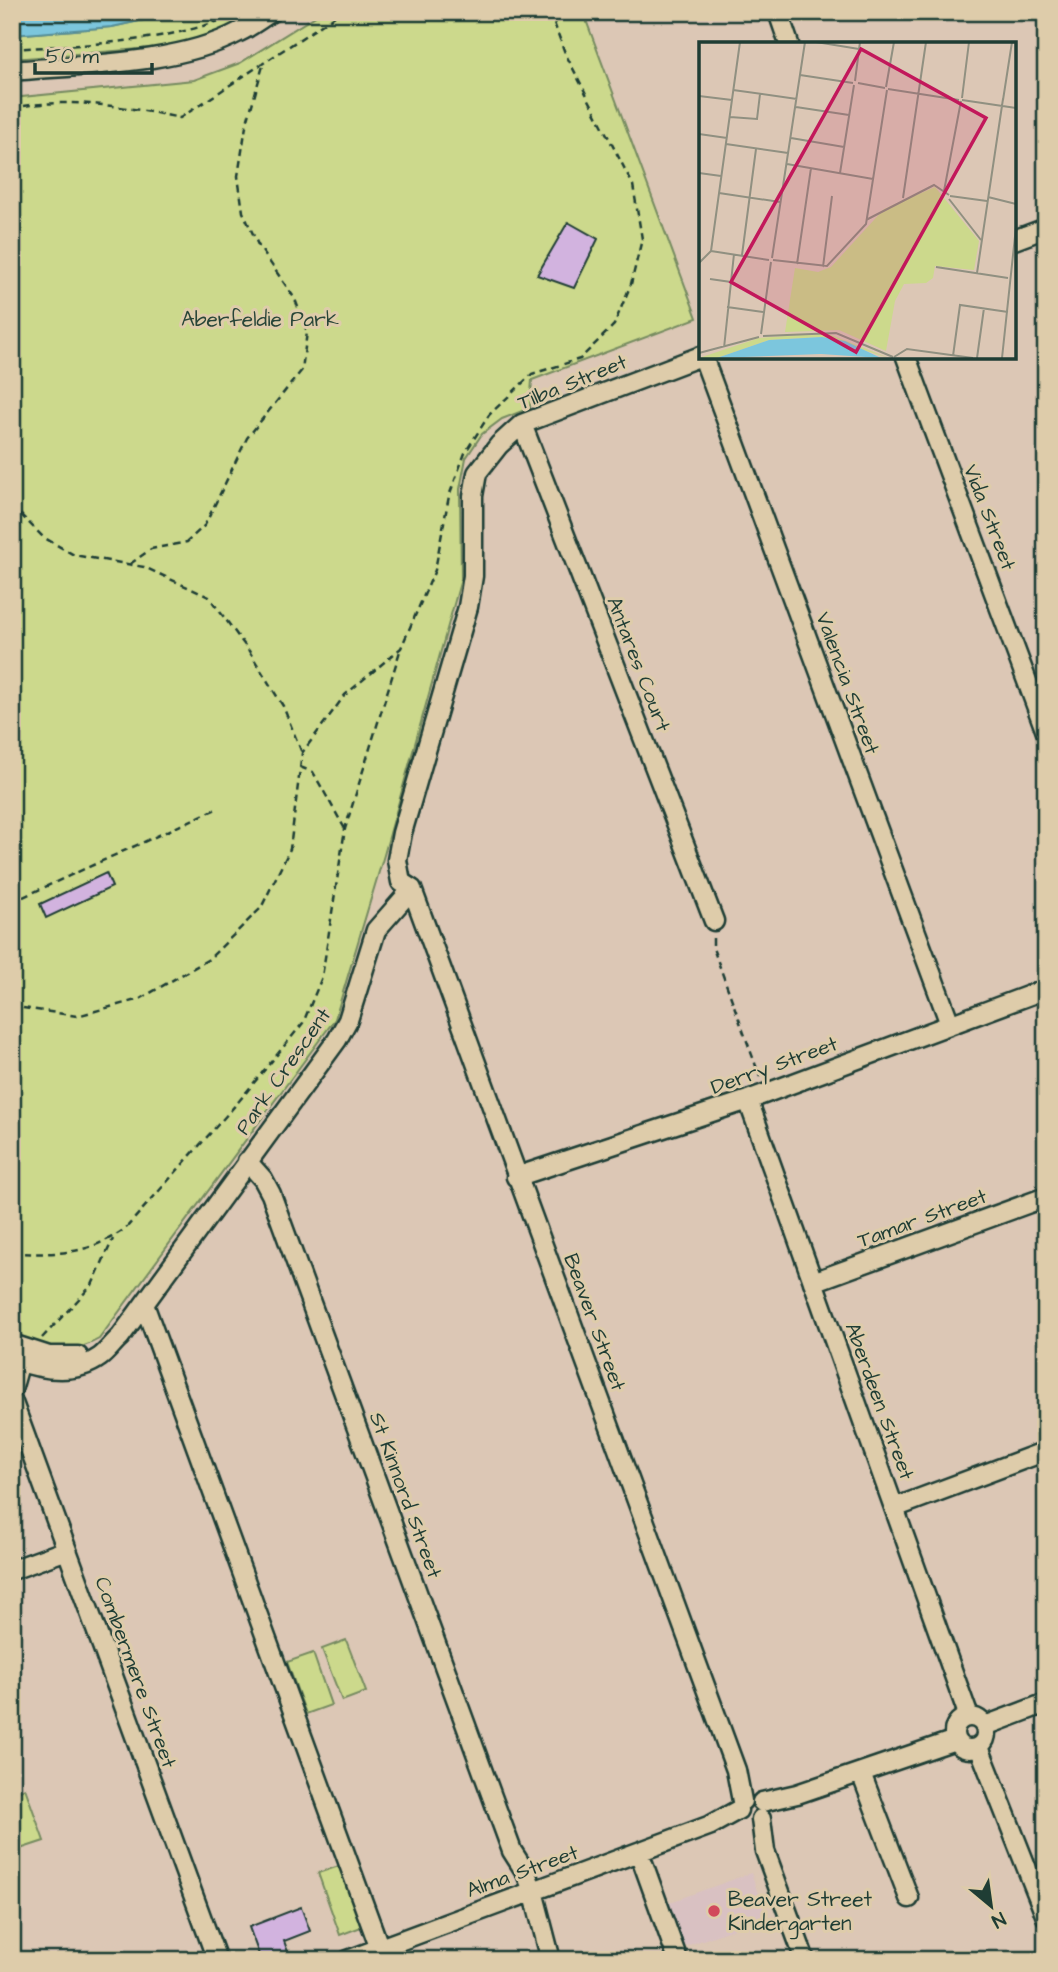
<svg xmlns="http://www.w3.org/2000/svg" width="1058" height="1972" viewBox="0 0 1058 1972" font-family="'Architects Daughter',sans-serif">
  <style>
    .built { fill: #d9c1c2 }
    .green { fill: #ccd98c; stroke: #768b60; stroke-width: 2 }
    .water { fill: #7cc6dd; stroke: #578f99; stroke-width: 2 }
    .building { fill: #d2b3df; stroke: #1f3d34; stroke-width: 2 }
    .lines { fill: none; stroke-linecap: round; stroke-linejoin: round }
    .minor-casing { stroke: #1f3d34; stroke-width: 23 }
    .path { stroke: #1f3d34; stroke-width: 2.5; stroke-dasharray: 7 5; stroke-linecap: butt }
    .minor { stroke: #deccaa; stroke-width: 18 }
    .poi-dot { fill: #d1495b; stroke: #deccaa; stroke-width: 2.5 }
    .labels { text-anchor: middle; stroke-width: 6; stroke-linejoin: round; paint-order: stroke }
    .park-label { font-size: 21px; fill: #284538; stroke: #deccaa }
    .street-label { font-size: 21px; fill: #1f3d34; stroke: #deccaa }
    .poi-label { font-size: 21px; fill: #1f3d34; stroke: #deccaa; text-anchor: start }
    .inset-road { fill: none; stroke: #909081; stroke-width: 2 }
    .view { fill: #c2185b; fill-opacity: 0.15; stroke: #c2185b; stroke-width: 3.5 }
    .inset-edge { fill: none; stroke: #1f3d34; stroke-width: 3.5 }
  </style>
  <rect width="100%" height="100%" fill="#dcc7b5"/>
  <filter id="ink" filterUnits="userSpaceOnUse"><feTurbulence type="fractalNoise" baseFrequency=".0143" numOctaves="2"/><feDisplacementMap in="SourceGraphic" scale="14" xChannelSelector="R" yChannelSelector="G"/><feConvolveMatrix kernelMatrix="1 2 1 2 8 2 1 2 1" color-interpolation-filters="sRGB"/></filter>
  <g filter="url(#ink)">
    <path class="built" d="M 751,1873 L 766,1917 L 678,1949 L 662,1905 Z"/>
    <path class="green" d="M 180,12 L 260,12 L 216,34 L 166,47 L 12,59 L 12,35 L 112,27 Z
      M 322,12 L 583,12 L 697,318 L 532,380 L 530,408 L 502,419 L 482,434 L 466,458 L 460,489 L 461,579 L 384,855 L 335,1019 L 99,1339 C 66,1358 44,1350 12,1333 L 12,98 L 194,80 L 240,63 Z
      M 346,1640 L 366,1692 L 342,1701 L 322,1649 Z
      M 313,1653 L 331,1705 L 306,1714 L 287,1662 Z
      M 25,1788 L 44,1841 L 20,1849 L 12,1828 L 12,1793 Z
      M 342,1865 L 364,1926 L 340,1935 L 318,1873 Z"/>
    <path class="water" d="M 12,12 L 180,12 L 112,27 L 12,35 Z"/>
    <path class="building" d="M 568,222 L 598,239 L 574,288 L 537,275 Z
      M 106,873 L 112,887 L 46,918 L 40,904 Z
      M 301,1907 L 310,1931 L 284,1941 L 288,1952 L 268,1960 L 261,1960 L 249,1927 Z"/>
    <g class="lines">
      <g class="minor-casing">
        <path id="minor" d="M 778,12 L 789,44
          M 12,71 C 80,65 180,64 239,32 C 250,27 261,19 271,12
          M 1014,240 L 1046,228
          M 703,357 L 950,1024
          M 906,357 L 1046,732
          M 522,424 L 714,921
          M 412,889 L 736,1770 L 742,1801
          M 412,889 L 401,882 L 397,860 L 402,833 L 468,607 L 473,576 L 473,496 L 477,473 L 499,445 L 522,424 L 701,356
          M 748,1100 L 969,1717
          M 247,1161 L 263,1179 L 271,1194 L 512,1851 L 526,1873 L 533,1891 L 551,1960
          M 516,1177 L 748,1100 L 1046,989
          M 813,1282 L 1046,1197
          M 144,1304 L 384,1960
          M 12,1344 L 49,1356 L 78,1356
          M 12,1359 C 39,1369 74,1376 100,1357 C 107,1352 113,1343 120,1337 L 337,1040 L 348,1020 L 376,930 L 412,889
          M 12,1390 L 23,1351
          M 12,1400 L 217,1960
          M 894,1508 L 1046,1451
          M 12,1570 L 67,1550
          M954 1733a16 16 0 1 1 32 0a16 16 0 1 1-32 0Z
          M 985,1726 L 1046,1703
          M 979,1747 L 1046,1917
          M 861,1773 L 909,1898
          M 762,1802 L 797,1794 L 955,1740
          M 761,1819 L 765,1851 L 805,1960
          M 639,1852 L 678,1960
          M 348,1960 L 711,1825 L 738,1810"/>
      </g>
      <path class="path" d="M 12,49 C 87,44 167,44 236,14
        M 12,108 C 70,97 124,106 180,118 L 341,12
        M 12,506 L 43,537 L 74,555 L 144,567 L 209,597 L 249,651 L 283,706 L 302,753
        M 130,564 L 151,549 L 187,542 L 205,525 L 247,438 L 302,370 L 307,332 L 295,299 L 258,245 L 243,212 L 238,176 L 246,126 L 264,62
        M 300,767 L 313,772 L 345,829
        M 12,902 L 216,809
        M 713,938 L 713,948 L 760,1077
        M 12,1003 L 23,1008 L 77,1016 L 140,999 L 209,959 L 261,908 L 290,849 L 302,753 L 345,695 L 401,648 L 435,570 L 449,496 L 465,453 L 489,415 L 532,374 L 580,359 L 614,325 L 631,284 L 642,239 L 633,185 L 565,53 L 550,12
        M 12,1253 C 58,1254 87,1256 126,1228 L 239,1101 L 303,1023 L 322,977 L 345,829 L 400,651
        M 42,1338 L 92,1285 L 113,1239"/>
      <use href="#minor" class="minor"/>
    </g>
  </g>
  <circle class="poi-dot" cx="714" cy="1911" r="7"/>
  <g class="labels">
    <g class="park-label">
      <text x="260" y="326">Aberfeldie Park</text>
    </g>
    <g class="street-label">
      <text transform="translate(572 382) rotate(-22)" y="7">Tilba Street</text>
      <text transform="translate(990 517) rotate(69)" y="7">Vida Street</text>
      <text transform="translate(639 664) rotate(69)" y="7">Antares Court</text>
      <text transform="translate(848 683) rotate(70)" y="7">Valencia Street</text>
      <text transform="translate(774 1065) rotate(-20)" y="7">Derry Street</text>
      <text transform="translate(283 1071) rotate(-55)" y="7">Park Crescent</text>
      <text transform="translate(922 1218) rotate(-20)" y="7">Tamar Street</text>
      <text transform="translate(595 1322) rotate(70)" y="7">Beaver Street</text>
      <text transform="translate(880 1401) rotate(70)" y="7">Aberdeen Street</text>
      <text transform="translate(406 1495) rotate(70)" y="7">St Kinnord Street</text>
      <text transform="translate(136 1672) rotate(70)" y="7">Combermere Street</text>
      <text transform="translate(522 1871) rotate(-20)" y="7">Alma Street</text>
    </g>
    <g class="poi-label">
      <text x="728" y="1906">Beaver Street<tspan x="728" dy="24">Kindergarten</tspan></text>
    </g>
  </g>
  <g transform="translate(699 42)">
    <rect width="317" height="317" fill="#dcc7b5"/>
    <path d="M 236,145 L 280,199 L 275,228 L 236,224 L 234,236 L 227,241 L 205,242 L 196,259 L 187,309 L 140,288 L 86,290 L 96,226 L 119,230 L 132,225 L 185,167 ZM 127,291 L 190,316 L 123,295 L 70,298 L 18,316 L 0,316 L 60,296 Z" fill="#ccd98c"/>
    <path d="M 123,295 L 146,299 L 182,316 L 122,312 L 18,316 L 70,298 Z" fill="#7cc6dd"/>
    <path class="inset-road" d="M 117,0 L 160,7M 101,33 L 154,41M 156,39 L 161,0M 159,41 L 186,46M 187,45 L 195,0M 189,47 L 260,58M 34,48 L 98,57M 0,54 L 33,58M 263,56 L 270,0M 263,58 L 317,66M 304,58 L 313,0M 97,65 L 150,73M 31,75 L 58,77 L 61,52M 0,92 L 28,96M 92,96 L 145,105M 27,102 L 89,111M 88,122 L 174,137M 0,131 L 22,134M 141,131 L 155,43M 245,149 L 262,59M 20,151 L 81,160M 251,154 L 288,159M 289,155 L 317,162M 204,156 L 227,0M 250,157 L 282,198M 167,178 L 235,143 L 250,153M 12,209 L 70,218M 43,213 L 57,107M 73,216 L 106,0M 74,218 L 128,224 L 167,182 L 188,48M 0,221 L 12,209 L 41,0M 98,222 L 112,126M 124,225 L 133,154M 237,225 L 309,236M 278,231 L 304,57M 11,237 L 32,240M 28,265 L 64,270M 62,292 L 72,220M 64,294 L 137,291 L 194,315M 25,306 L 35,212M 0,311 L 60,295M 254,314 L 261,263 L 309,270M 195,315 L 208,307 L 274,316M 278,316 L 285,266M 303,316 L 317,185"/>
    <path class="view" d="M 162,7 L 287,76 L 157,310 L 32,240 Z"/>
    <rect width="317" height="317" class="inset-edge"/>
  </g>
  <rect width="1058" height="1972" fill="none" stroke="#deccaa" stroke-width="42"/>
  <rect x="21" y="21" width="1016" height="1930" fill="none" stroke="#1f3d34" stroke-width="2.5" filter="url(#ink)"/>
  <g transform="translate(991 1906) rotate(151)" stroke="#deccaa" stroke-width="5" paint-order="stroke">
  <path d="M0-5L12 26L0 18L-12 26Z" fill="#1f3d34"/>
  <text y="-10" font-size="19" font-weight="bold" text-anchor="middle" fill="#1f3d34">N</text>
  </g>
  <path d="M35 63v10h117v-10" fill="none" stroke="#1f3d34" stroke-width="3.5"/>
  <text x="46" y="63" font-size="21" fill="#1f3d34" stroke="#deccaa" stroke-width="5" paint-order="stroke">50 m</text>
</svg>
